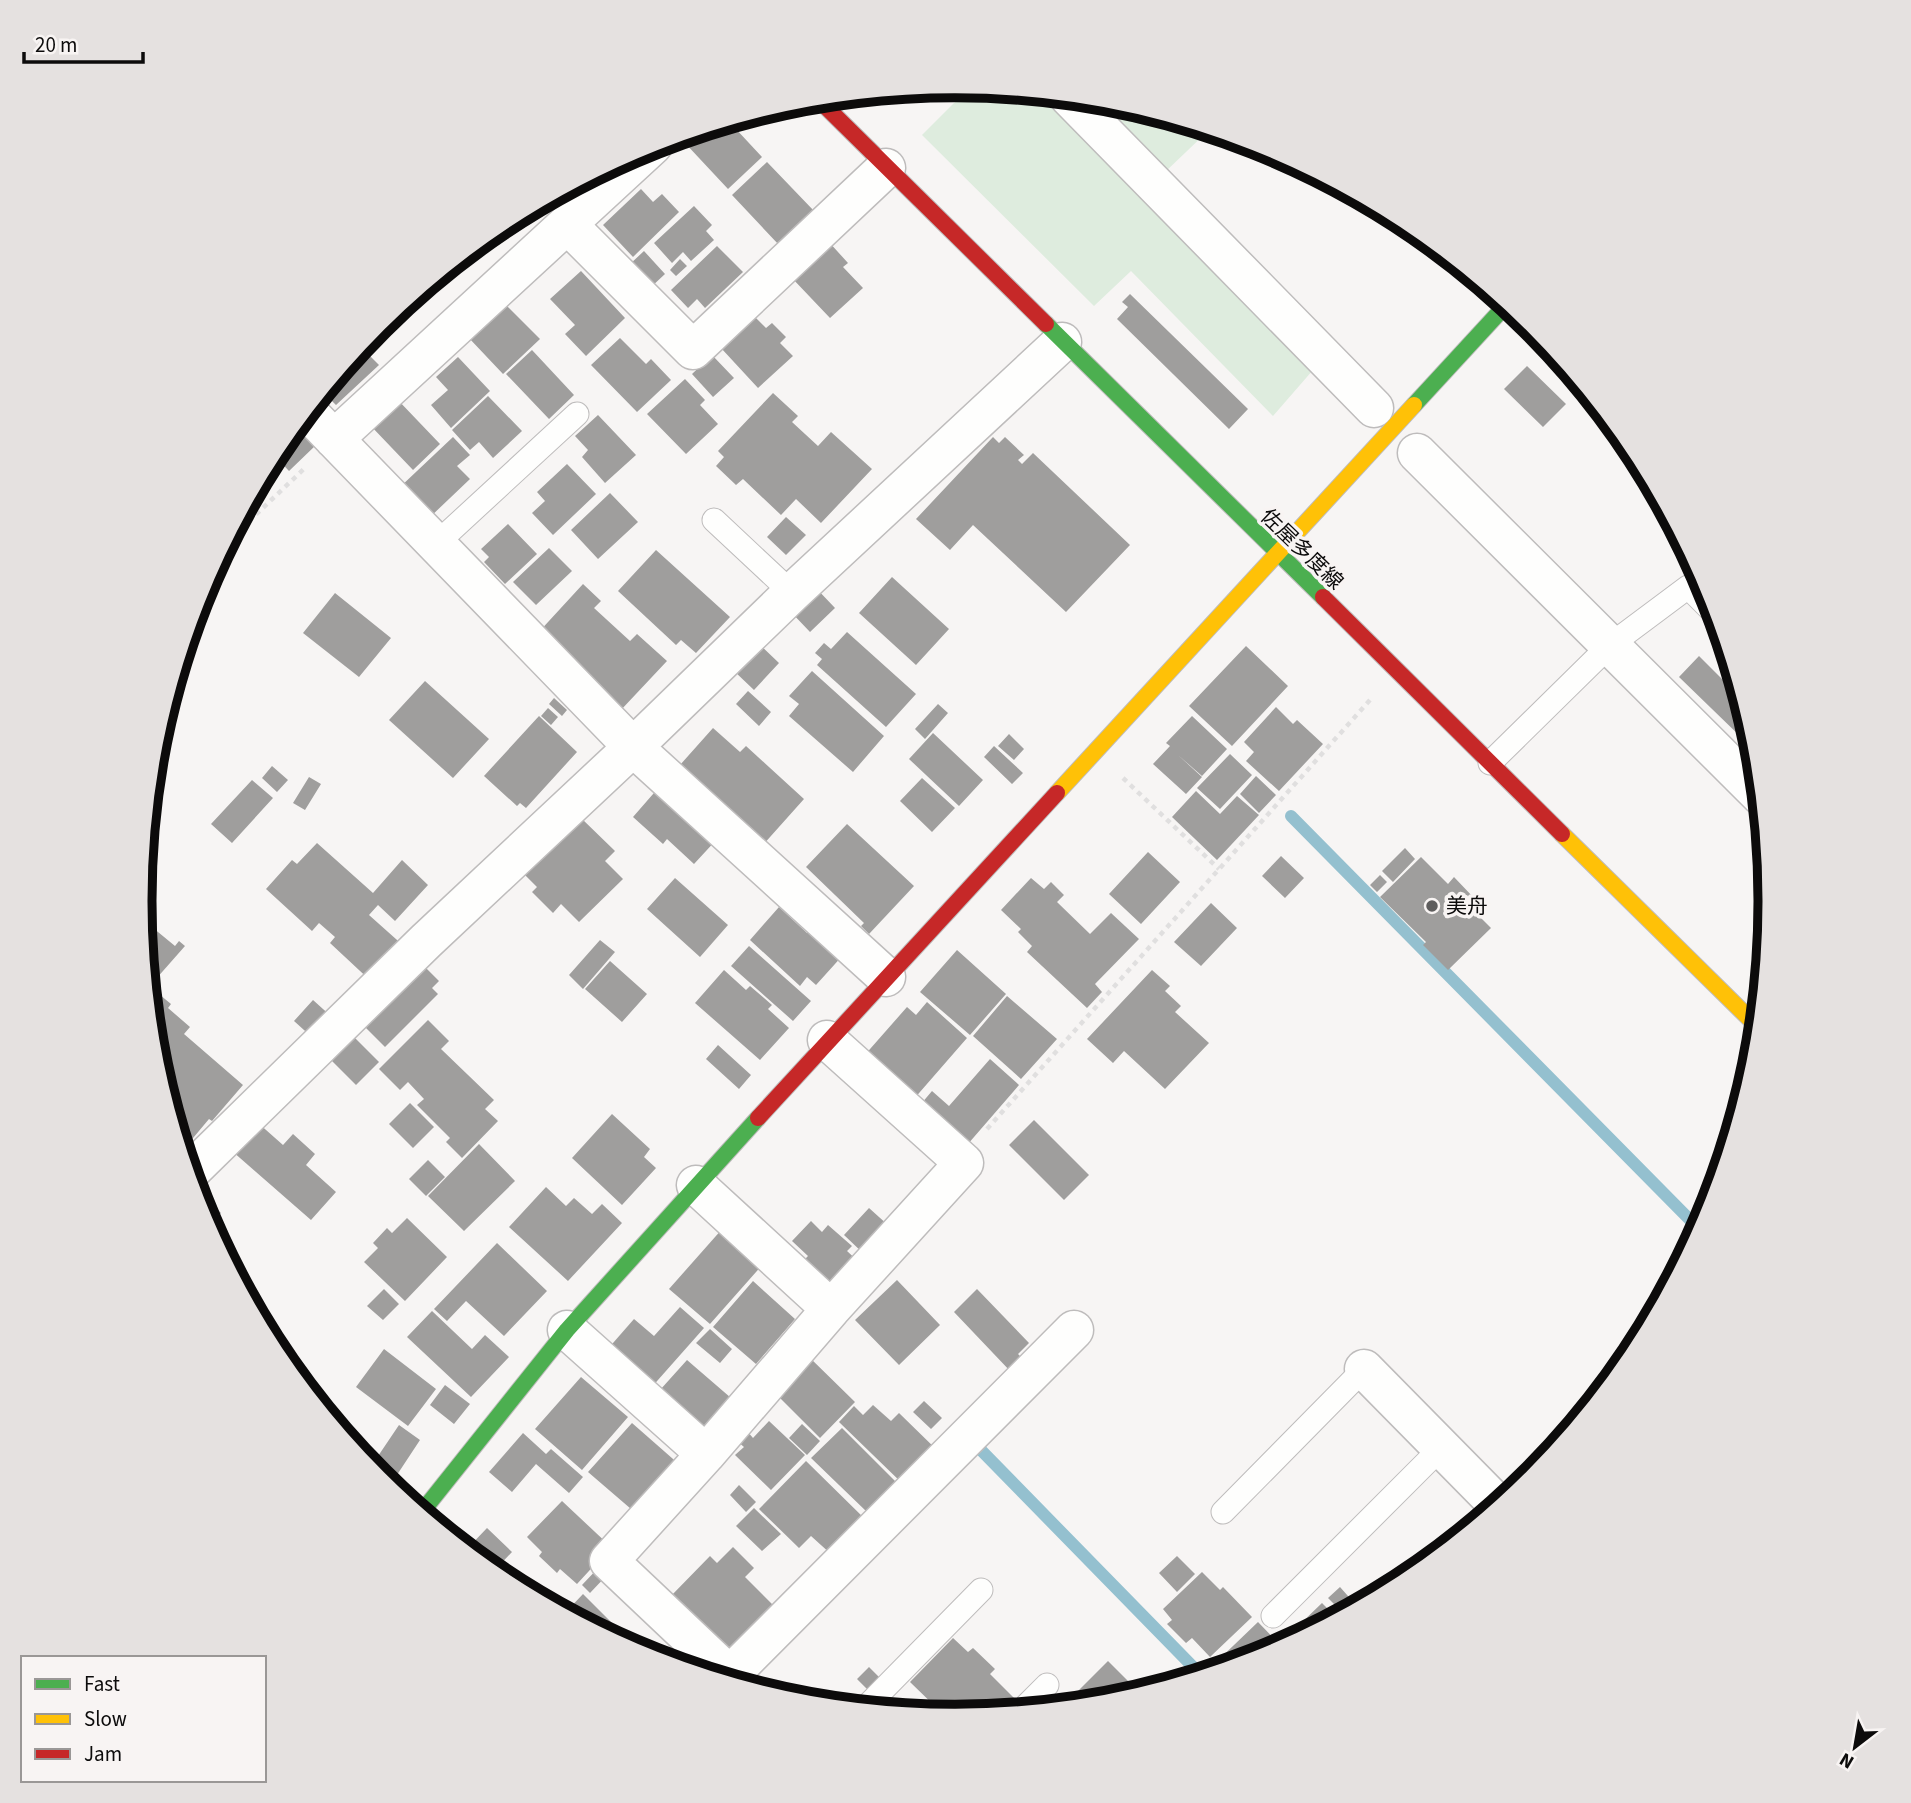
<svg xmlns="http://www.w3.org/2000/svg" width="1911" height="1803" viewBox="0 0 1911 1803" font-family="'Source Sans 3','Noto Sans JP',sans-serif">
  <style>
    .green { fill: #deecde }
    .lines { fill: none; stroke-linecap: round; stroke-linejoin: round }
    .stream { stroke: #94c0cf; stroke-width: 12 }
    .building { fill: #9f9e9d }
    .lane-casing { stroke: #bebcbc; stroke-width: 25 }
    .street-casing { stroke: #bebcbc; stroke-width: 41 }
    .fast-casing { stroke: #bebcbc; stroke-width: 18 }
    .slow-casing { stroke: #bebcbc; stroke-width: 18 }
    .jam-casing { stroke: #bebcbc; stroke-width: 18 }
    .path { stroke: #e0dfdf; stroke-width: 4.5; stroke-dasharray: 5 5; stroke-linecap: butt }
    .lane { stroke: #fefefd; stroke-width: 23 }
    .street { stroke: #fefefd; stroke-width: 38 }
    .fast { stroke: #4caf50; stroke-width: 16 }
    .slow { stroke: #ffc107; stroke-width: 16 }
    .jam { stroke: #c62828; stroke-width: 16 }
    .poi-dot { fill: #5e5d5d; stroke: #f8f4f3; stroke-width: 2.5 }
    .labels { text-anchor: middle; stroke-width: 7; stroke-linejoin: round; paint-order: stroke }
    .street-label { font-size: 21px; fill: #0c0b0b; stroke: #f8f4f3 }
    .poi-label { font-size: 21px; fill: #0c0b0b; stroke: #f8f4f3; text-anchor: start }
    .rim { fill: none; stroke: #0c0b0b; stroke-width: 9 }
  </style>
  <rect width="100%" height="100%" fill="#f7f5f4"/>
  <path class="green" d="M 970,87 L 1048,95 L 1313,370 L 1273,416 L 1131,271 L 1094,306 L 922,135 Z
    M 1089,99 L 1115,102 L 1209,130 L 1164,173 Z"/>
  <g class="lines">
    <path class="stream" d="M 1291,816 L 1700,1230
      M 975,1444 L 1201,1675"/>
  </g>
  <path class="building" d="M 724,123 L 731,131 L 735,128 L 762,157 L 728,189 L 685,143 L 697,131 Z
    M 767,162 L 815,212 L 779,245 L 732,195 Z
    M 641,189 L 653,202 L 662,194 L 679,212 L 633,257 L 603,225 Z
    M 694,206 L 712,225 L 706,231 L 714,240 L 691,261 L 683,252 L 672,263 L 654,243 Z
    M 828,241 L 848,263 L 843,267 L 863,288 L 830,318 L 791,277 Z
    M 717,246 L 743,272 L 705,308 L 697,299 L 688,308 L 671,290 Z
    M 644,251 L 665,274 L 650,288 L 629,265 Z
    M 680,259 L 687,266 L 676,276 L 670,270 Z
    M 581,271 L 625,318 L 586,356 L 565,334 L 575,325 L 550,299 Z
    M 1130,294 L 1248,409 L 1229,429 L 1117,319 L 1128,307 L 1122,302 Z
    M 504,303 L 540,339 L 503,374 L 468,337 Z
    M 754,316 L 766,328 L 772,323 L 786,337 L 780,343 L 793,356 L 758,388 L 721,348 Z
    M 620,338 L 646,364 L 651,359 L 671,380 L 637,412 L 591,365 Z
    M 361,347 L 379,365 L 336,405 L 323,392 Z
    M 532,350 L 574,395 L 549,419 L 506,374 Z
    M 712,355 L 734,378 L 713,397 L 692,374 Z
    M 458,357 L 490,391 L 451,428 L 431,405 L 448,390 L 436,377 Z
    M 1527,366 L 1566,404 L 1543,427 L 1504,389 Z
    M 685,379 L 705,400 L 700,405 L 718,424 L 686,454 L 647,414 Z
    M 773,393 L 798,416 L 792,422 L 818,446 L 831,432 L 872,469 L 821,523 L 796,499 L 781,515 L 743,479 L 736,485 L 716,466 L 724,457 L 718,451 Z
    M 488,396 L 522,431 L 493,458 L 479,442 L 470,450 L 452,430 Z
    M 396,398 L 440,444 L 413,470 L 369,424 Z
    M 598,415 L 636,455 L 605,483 L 582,457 L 588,450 L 575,436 Z
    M 298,426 L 316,445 L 289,471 L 274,455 Z
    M 453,437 L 470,455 L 457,466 L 470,479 L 428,519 L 399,488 Z
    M 993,437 L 999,443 L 1005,437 L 1024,455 L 1018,460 L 1022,464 L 1033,453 L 1130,545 L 1066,612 L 973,525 L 950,550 L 916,519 Z
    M 567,464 L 596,494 L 553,535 L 532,513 L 545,501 L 537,492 Z
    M 610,493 L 638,522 L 598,559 L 571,530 Z
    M 786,517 L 806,535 L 786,555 L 767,537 Z
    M 508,524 L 537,554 L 505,584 L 484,562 L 489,557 L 481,549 Z
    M 549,548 L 572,571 L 536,605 L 513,582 Z
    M 656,550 L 730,617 L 696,653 L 681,640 L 676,645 L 618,591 Z
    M 892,577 L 949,629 L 916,665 L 859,613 Z
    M 583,584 L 601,601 L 594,608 L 630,641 L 637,634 L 667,661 L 620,711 L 537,634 Z
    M 815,587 L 835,608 L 810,632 L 790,611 Z
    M 335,593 L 391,638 L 359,677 L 303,633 Z
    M 847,632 L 916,694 L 886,727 L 817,665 L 822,659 L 815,653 L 824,643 L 831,649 Z
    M 758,643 L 779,663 L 754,690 L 733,670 Z
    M 1246,646 L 1288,686 L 1232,746 L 1189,706 Z
    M 1699,656 L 1742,699 L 1752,732 L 1744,740 L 1679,677 Z
    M 812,671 L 884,736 L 853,772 L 789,716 L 799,704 L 789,696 Z
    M 425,681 L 489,739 L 453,778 L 389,720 Z
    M 748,691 L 771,712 L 759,726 L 736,704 Z
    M 554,698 L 567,710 L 562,716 L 549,704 Z
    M 938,704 L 948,713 L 925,739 L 915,729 Z
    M 1276,707 L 1293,724 L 1297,720 L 1323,744 L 1279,791 L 1246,761 L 1254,752 L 1244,742 Z
    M 548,708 L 558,717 L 551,725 L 541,716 Z
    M 539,716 L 577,752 L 526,808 L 520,803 L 517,806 L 484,776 Z
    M 1192,716 L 1227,749 L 1202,776 L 1178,755 L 1202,777 L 1186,794 L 1153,764 L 1170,746 L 1166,743 Z
    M 713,728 L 740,752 L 746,746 L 804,799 L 761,847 L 680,765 Z
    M 933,733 L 983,780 L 959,806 L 909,759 Z
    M 1009,734 L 1024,749 L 1014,760 L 998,746 Z
    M 1754,737 L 1756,743 L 1758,766 L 1741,750 Z
    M 994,746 L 1023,773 L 1012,784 L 984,757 Z
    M 1230,754 L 1252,775 L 1220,809 L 1197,788 Z
    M 272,766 L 288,780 L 277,792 L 262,778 Z
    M 1256,776 L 1276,795 L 1259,813 L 1240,794 Z
    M 309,777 L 321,784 L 305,810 L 293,803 Z
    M 922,778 L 955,808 L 932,832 L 900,801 Z
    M 252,780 L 273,798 L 232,843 L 211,824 Z
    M 660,786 L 718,838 L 694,864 L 667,839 L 663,844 L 633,817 Z
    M 1196,791 L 1220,814 L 1237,796 L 1259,815 L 1217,860 L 1172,817 Z
    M 580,817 L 615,851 L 605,861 L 623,879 L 579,922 L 561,904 L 553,913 L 532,892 L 537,887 L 524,874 Z
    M 847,824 L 914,886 L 869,934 L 861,926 L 864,923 L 806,867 Z
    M 317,843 L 373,893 L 402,860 L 428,885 L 395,921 L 378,905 L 369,915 L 406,948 L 374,984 L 330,943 L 335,937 L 319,923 L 312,931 L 266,889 L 292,860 L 297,864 Z
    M 1405,848 L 1415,859 L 1393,882 L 1382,871 Z
    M 1148,852 L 1180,882 L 1141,924 L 1109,894 Z
    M 1281,856 L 1304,878 L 1285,898 L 1262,876 Z
    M 1421,857 L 1448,884 L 1454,877 L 1474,898 L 1467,904 L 1491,928 L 1448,970 L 1423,945 L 1426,942 L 1380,897 Z
    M 1380,875 L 1387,882 L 1377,892 L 1370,885 Z
    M 675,878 L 728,925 L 700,957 L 647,909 Z
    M 1031,878 L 1044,889 L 1051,882 L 1064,895 L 1057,902 L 1090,934 L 1111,913 L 1139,939 L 1095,984 L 1102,992 L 1087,1008 L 1027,952 L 1032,946 L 1018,932 L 1021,929 L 1001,910 Z
    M 1211,903 L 1237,928 L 1201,966 L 1174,942 Z
    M 779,907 L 807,933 L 812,926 L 844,954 L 816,985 L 807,977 L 800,986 L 750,940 Z
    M 141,918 L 175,946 L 179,941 L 185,946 L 148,988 Z
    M 600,940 L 615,952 L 583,989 L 569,975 Z
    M 749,946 L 811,1001 L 793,1021 L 731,966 Z
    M 957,950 L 1006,994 L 970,1035 L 920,992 Z
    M 610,961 L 647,994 L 622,1022 L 585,989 Z
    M 424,966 L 439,981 L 432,988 L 438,994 L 385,1047 L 364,1026 Z
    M 724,970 L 746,990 L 750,986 L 772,1005 L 768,1009 L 789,1028 L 760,1060 L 695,1003 Z
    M 1152,970 L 1170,986 L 1165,991 L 1181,1006 L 1175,1012 L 1209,1043 L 1165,1089 L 1124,1051 L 1113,1063 L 1087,1039 Z
    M 154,990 L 171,1004 L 168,1008 L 190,1027 L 184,1034 L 243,1085 L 212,1121 L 209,1119 L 183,1150 L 155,1060 L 149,996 Z
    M 1007,996 L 1057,1039 L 1021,1079 L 973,1036 Z
    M 313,1000 L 333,1018 L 314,1039 L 294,1021 Z
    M 927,1002 L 967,1038 L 913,1100 L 863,1057 L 907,1007 L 916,1015 Z
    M 428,1020 L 449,1041 L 441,1049 L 494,1100 L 485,1109 L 498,1121 L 462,1158 L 446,1142 L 450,1138 L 417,1105 L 424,1099 L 408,1082 L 400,1090 L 379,1069 Z
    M 352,1035 L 379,1062 L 356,1085 L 329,1058 Z
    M 718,1045 L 751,1075 L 739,1089 L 706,1059 Z
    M 990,1059 L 1019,1085 L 961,1152 L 915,1111 L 932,1091 L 949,1106 Z
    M 410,1103 L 434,1127 L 413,1148 L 389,1124 Z
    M 612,1114 L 650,1149 L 644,1157 L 656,1168 L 622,1205 L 572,1158 Z
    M 1034,1120 L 1089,1175 L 1064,1200 L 1009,1145 Z
    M 257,1122 L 283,1145 L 293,1134 L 315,1154 L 306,1165 L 336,1192 L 311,1220 L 232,1151 Z
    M 479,1144 L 515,1181 L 464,1231 L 428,1196 Z
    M 428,1160 L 445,1177 L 426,1196 L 409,1179 Z
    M 194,1187 L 221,1213 L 208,1226 L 202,1213 Z
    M 546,1187 L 566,1206 L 574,1198 L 592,1214 L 602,1204 L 622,1223 L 568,1281 L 509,1227 Z
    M 869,1208 L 889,1226 L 864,1254 L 844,1235 Z
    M 407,1218 L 447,1257 L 405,1301 L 364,1262 L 378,1248 L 373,1243 L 387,1228 L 392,1233 Z
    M 811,1221 L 822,1232 L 828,1225 L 852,1246 L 847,1251 L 861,1264 L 833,1296 L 799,1265 L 808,1256 L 792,1241 Z
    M 723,1228 L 764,1263 L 710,1324 L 669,1289 Z
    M 497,1243 L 547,1291 L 504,1336 L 466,1301 L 447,1321 L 434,1309 Z
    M 897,1280 L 940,1325 L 899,1365 L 855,1320 Z
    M 753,1281 L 795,1319 L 756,1364 L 713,1327 Z
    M 384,1289 L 399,1304 L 383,1320 L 367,1306 Z
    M 977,1289 L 1029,1343 L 1018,1354 L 1025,1361 L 1012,1373 L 954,1312 Z
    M 680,1307 L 704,1328 L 650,1389 L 606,1351 L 634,1319 L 654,1336 Z
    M 432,1311 L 472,1349 L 485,1335 L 509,1357 L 471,1397 L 407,1337 Z
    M 710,1329 L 732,1349 L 720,1363 L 696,1343 Z
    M 384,1349 L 436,1389 L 408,1426 L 356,1387 Z
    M 806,1354 L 855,1402 L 820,1438 L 772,1390 Z
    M 687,1360 L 738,1404 L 704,1443 L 660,1390 Z
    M 581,1377 L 628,1417 L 582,1470 L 535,1429 Z
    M 445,1385 L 470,1404 L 454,1424 L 430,1405 Z
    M 924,1401 L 942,1418 L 931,1429 L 913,1412 Z
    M 873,1405 L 891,1421 L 899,1413 L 940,1453 L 906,1487 L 839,1422 L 854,1406 L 863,1415 Z
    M 769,1421 L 805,1455 L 771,1490 L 735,1455 L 744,1447 L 737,1441 L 747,1431 L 753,1438 Z
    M 632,1423 L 681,1466 L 638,1515 L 588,1472 Z
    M 802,1424 L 820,1441 L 807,1455 L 789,1438 Z
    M 399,1425 L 420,1440 L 389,1487 L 370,1468 Z
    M 842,1428 L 905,1491 L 867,1512 L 811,1458 Z
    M 523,1433 L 546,1454 L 551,1449 L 583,1477 L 569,1493 L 536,1464 L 512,1492 L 489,1472 Z
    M 806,1461 L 866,1520 L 832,1555 L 811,1536 L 799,1548 L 759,1509 Z
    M 739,1485 L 756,1502 L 746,1512 L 730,1495 Z
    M 562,1501 L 611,1547 L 577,1584 L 560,1569 L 557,1573 L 539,1556 L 542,1552 L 527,1537 Z
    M 754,1508 L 781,1534 L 762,1551 L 736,1526 Z
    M 487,1528 L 512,1552 L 493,1572 L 466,1550 Z
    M 733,1547 L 754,1568 L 745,1577 L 776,1608 L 730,1655 L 670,1597 L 710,1556 L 717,1563 Z
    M 1177,1556 L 1195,1574 L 1177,1592 L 1159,1573 Z
    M 600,1566 L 608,1574 L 590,1593 L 582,1585 Z
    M 1202,1572 L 1220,1590 L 1223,1587 L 1252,1617 L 1210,1657 L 1192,1638 L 1186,1643 L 1167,1624 L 1172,1620 L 1163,1609 Z
    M 1340,1587 L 1355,1604 L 1344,1614 L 1328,1598 Z
    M 583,1594 L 631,1642 L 627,1646 L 565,1613 Z
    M 1322,1603 L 1337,1618 L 1302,1637 L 1295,1629 Z
    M 1258,1622 L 1282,1647 L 1267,1655 L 1211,1672 L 1209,1669 Z
    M 953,1638 L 968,1652 L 973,1648 L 995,1669 L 990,1674 L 1017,1701 L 1006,1712 L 945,1716 L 910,1682 Z
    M 1108,1661 L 1139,1692 L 1143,1689 L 1146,1692 L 1114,1702 L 1078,1705 L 1071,1698 Z
    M 869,1667 L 883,1681 L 871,1693 L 857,1679 Z"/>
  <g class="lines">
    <g class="lane-casing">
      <path id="lane" d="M 714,520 L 792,593
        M 436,544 L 577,414
        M 1490,763 L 1609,646 L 1688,587 L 1717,616
        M 1223,1512 L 1364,1369
        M 1273,1616 L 1441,1448
        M 865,1708 L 981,1590
        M 1021,1711 L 1047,1685"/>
    </g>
    <g class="street-casing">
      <path id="street" d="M 1069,97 L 1374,408
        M 568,225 L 693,350 L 886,168
        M 307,411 L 633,747 L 886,977
        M 334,439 L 653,145
        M 1417,453 L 1761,796
        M 189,1173 L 426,941 L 633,747 L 792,593 L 1062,342
        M 696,1185 L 831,1309
        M 567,1330 L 706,1454
        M 1364,1369 L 1499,1506
        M 725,1680 L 1074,1330
        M 739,1684 L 609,1561 L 706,1454 L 831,1309 L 964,1163 L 827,1040"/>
    </g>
    <g class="fast-casing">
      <path id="fast" d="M 1046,324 L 1323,597
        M 1414,405 L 1507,304
        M 421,1513 L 567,1330 L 758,1118"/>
    </g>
    <g class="slow-casing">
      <path id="slow" d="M 1057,793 L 1414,405
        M 1562,834 L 1759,1028"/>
    </g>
    <g class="jam-casing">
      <path id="jam" d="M 818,99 L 1046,324
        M 1323,597 L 1562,834
        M 758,1118 L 1057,793"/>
    </g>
    <path class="path" d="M 227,542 L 306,467
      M 1123,778 L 1219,869
      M 987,1129 L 1370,700"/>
    <use href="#lane" class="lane"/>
    <use href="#street" class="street"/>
    <use href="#fast" class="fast"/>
    <use href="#slow" class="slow"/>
    <use href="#jam" class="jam"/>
  </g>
  <circle class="poi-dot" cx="1432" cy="906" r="7"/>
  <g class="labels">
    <g class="street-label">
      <text transform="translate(1302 549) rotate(44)" y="7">佐屋多度線</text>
    </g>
    <g class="poi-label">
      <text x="1446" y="913">美舟</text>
    </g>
  </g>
  <path d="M0 0H1911V1803H0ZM152 901a803 803 0 1 1 1606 0a803 803 0 1 1-1606 0Z" fill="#e5e1e0" fill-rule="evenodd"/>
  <path class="rim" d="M152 901a803 803 0 1 1 1606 0a803 803 0 1 1-1606 0Z"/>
  <rect x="21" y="1656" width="245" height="126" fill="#f8f4f3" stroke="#9a9796" stroke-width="2"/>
  <rect x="35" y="1679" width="35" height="10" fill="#4caf50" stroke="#9a9796" stroke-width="2"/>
  <text x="84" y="1691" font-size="21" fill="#0c0b0b">Fast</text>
  <rect x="35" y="1714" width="35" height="10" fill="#ffc107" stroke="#9a9796" stroke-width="2"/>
  <text x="84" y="1726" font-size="21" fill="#0c0b0b">Slow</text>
  <rect x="35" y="1749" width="35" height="10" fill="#c62828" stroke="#9a9796" stroke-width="2"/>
  <text x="84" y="1761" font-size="21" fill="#0c0b0b">Jam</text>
  <g transform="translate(1855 1747) rotate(211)" stroke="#f8f4f3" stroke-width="5" paint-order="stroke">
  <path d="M0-5L12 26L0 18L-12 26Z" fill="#0c0b0b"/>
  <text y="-10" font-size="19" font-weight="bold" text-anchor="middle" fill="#0c0b0b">N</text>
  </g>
  <path d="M24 52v10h119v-10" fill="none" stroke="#0c0b0b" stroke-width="3.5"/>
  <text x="35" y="52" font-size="21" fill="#0c0b0b" stroke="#f8f4f3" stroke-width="5" paint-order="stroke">20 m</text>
</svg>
